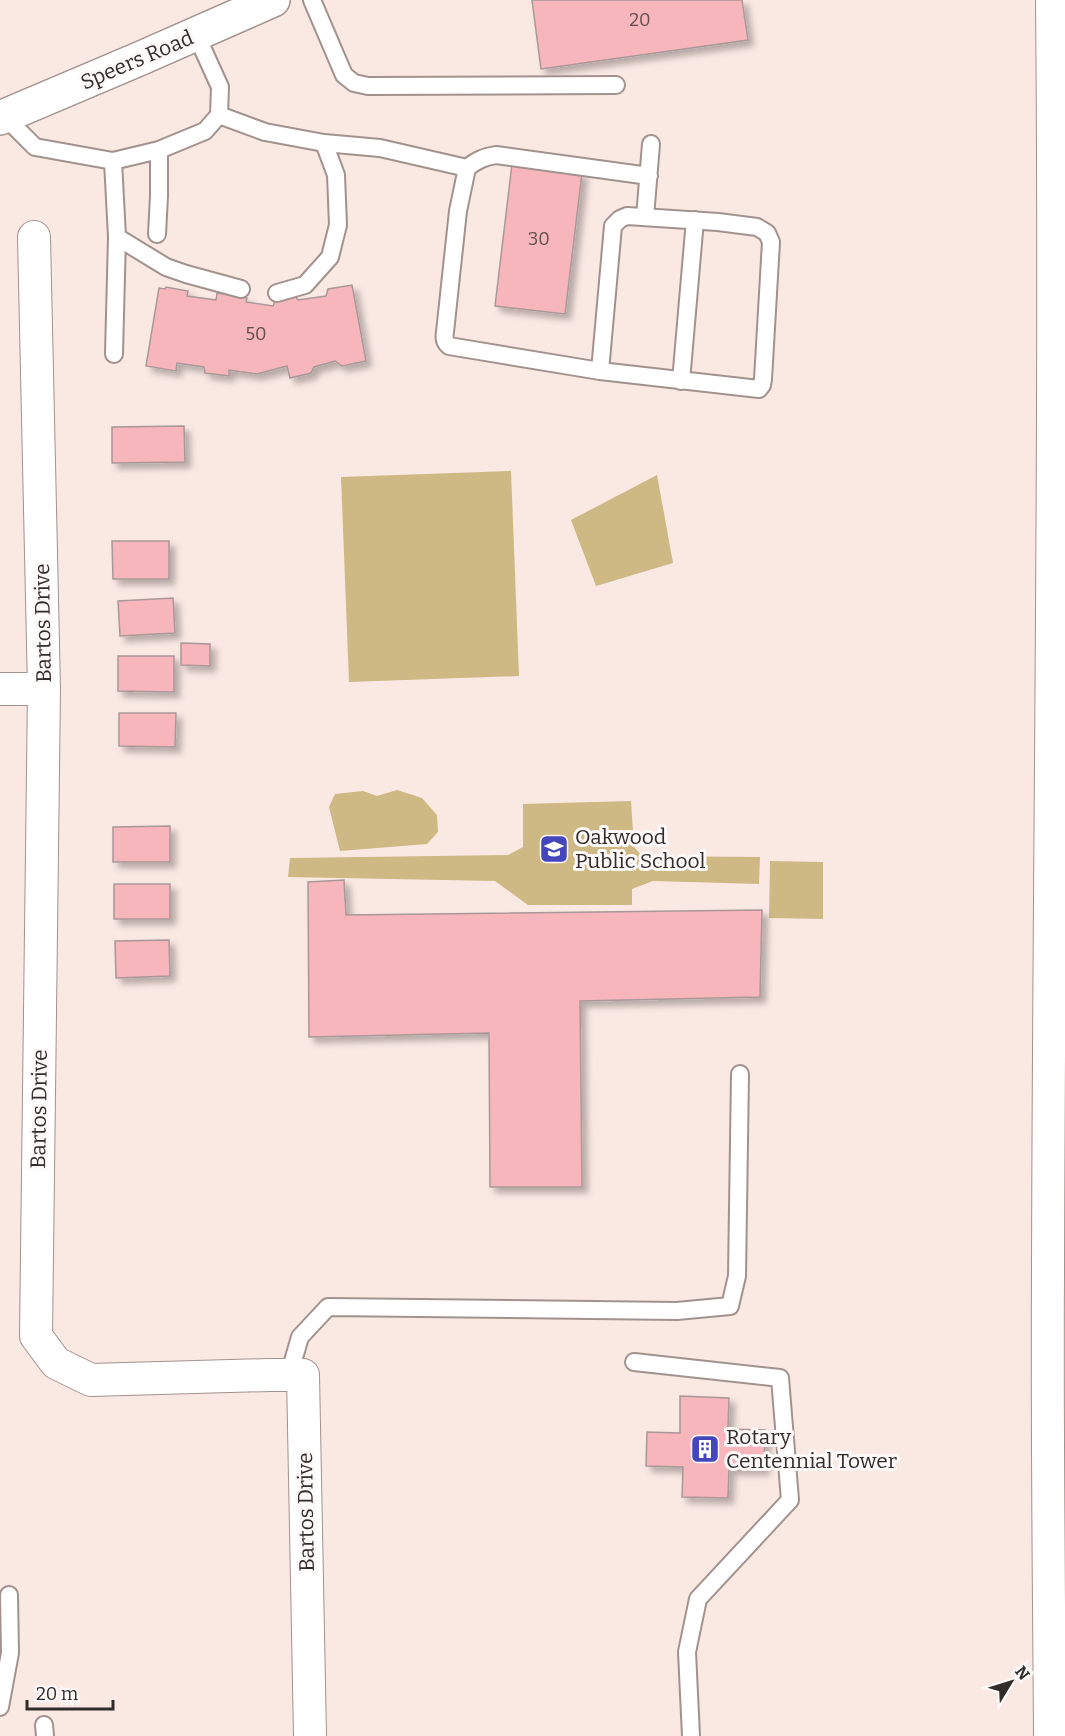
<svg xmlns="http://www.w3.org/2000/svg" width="1065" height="1736" viewBox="0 0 1065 1736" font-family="Bitter,serif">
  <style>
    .green { fill: #ceb884 }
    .building { fill: #f6b6bb; stroke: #aa9899; stroke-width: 1.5; filter: url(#shadow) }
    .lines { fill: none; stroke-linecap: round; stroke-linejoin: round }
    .service-casing { stroke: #a2928d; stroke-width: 20 }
    .minor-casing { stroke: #a2928d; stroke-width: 34 }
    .secondary-casing { stroke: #a2928d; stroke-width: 36 }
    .service { stroke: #fff; stroke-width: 16 }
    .minor { stroke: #fff; stroke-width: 32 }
    .secondary { stroke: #fff; stroke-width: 33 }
    .labels { text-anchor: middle; stroke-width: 6; stroke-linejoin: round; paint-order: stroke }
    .number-label { font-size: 18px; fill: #634e4e }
    .street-label { font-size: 21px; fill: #322c2a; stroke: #fdf9f8 }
    .poi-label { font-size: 21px; fill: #322c2a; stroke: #fdf9f8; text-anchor: start }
  </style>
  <defs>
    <filter id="shadow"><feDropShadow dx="5.5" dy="5.5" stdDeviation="3" flood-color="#0004"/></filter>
  </defs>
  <rect width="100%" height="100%" fill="#fae8e3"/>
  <path class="green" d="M 511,471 L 519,676 L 349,682 L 341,477 Z
    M 657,475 L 673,563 L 596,586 L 571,520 Z
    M 397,790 L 422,798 L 437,815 L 438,832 L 427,844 L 340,851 L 329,807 L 335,794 L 363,791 L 377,796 Z
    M 631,801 L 634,847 L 642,856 L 760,857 L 759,884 L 653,881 L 632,889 L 632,905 L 528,905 L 495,881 L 288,877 L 290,858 L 508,855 L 523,847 L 523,804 Z
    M 770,861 L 823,862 L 823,919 L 769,918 Z"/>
  <path class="building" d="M 532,0 L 742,0 L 748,40 L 541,69 Z
    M 512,164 L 582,173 L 565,314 L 495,306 Z
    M 352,285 L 366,361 L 342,366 L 335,361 L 314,367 L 311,373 L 290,378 L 287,366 L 257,374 L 229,370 L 229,376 L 205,373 L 204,367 L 177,363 L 176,371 L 146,366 L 159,288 L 165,289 L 166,287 L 188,291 L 187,296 L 216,300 L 217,293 L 247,298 L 246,302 L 273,306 L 276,299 L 295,296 L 298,300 L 326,296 L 328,289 Z
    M 184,426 L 185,462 L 112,463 L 112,427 Z
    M 112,541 L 169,541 L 169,579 L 113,579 Z
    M 173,598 L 175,633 L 120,636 L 118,601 Z
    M 181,643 L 210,644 L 210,666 L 181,665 Z
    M 118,656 L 174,656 L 174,692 L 118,691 Z
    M 119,713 L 176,713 L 175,747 L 119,746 Z
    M 170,826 L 170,862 L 113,862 L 113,827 Z
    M 344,880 L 346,915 L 762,910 L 760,997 L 580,1001 L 582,1187 L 490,1187 L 489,1033 L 309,1037 L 308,882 Z
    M 114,884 L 170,884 L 170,919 L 114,919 Z
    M 169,940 L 170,976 L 116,978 L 115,941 Z
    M 680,1396 L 729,1398 L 728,1429 L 765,1430 L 764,1469 L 729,1469 L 728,1498 L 682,1497 L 683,1467 L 646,1466 L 647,1432 L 680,1433 Z"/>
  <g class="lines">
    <g class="service-casing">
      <path id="service" d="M 312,0 L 344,75 L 354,83 L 368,86 L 616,85
        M 219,115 L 265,132 L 324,143 L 380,148 L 467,168 L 458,211 L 445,332 C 444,337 444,342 449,346 L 600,371 L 759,389 L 762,385 L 763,379 L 771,242 L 767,233 L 757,227 L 718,222 L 627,216 L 620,219 L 613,226 L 600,371
        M 5,117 L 35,147 L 113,161 L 159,150 L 205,131 L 219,115 L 220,87 L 196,34
        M 113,161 L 117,237 L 114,354
        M 467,168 C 477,160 484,157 496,155 L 649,176
        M 645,217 L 651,144
        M 157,234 L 159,196 L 159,150
        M 117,237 L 166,267 L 186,274 L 241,289
        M 277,293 L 305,285 L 330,257 L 338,225 L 336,175 L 324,143
        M 681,381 L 695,220
        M 634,1362 L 780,1378 L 790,1500 L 698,1599 L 687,1652 L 691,1736
        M 289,1375 L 300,1337 L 328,1307 L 677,1311 L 730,1306 L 737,1276 L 740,1074
        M 0,1707 L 10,1653 L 9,1595
        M 44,1725 L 45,1736"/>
    </g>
    <g class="minor-casing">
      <path id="minor" d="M 34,237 L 44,689 L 36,1336 L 56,1363 L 91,1380 L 269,1375 L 303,1375 L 310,1736
        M 0,689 L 44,689
        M 1050,1736 C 1049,1582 1047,1428 1048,1274 C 1049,849 1056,425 1052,0"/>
    </g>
    <g class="secondary-casing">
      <path id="secondary" d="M 0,118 L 139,59 L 273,0"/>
    </g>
    <use href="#service" class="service"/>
    <use href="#minor" class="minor"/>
    <use href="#secondary" class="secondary"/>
  </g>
  <defs>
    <g id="school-square" transform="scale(1.5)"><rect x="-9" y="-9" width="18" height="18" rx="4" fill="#4546bc" stroke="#fdf9f8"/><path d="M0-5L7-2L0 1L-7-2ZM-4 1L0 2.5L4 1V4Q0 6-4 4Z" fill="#fff"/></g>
    <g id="building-square" transform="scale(1.5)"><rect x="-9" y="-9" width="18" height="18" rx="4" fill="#4546bc" stroke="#fdf9f8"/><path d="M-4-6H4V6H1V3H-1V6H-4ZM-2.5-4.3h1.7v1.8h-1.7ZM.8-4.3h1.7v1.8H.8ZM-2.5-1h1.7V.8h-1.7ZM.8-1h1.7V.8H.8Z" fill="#fff"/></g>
  </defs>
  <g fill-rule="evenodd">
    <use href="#school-square" x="554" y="849"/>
    <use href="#building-square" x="705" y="1449"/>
  </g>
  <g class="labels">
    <g class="number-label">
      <text x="640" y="26">20</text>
      <text x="539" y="245">30</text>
      <text x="256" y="340">50</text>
    </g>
    <g class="street-label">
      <text transform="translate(137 60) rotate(-23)" y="7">Speers Road</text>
      <text transform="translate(43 623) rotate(-91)" y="7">Bartos Drive</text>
      <text transform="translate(39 1109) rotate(-89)" y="7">Bartos Drive</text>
      <text transform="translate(306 1512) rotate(-91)" y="7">Bartos Drive</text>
    </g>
    <g class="poi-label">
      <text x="575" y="844">Oakwood<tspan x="575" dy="24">Public School</tspan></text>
      <text x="726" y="1444">Rotary<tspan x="726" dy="24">Centennial Tower</tspan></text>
    </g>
  </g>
  <g transform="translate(1011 1682) rotate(52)" stroke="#fdf9f8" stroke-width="4.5" paint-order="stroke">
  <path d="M0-4.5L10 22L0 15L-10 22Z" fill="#322c2a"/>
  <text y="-9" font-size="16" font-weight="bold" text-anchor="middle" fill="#322c2a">N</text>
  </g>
  <path d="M27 1700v9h86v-9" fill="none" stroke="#322c2a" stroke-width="3"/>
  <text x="36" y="1700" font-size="18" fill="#322c2a" stroke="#fdf9f8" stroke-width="4.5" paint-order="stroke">20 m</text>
</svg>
